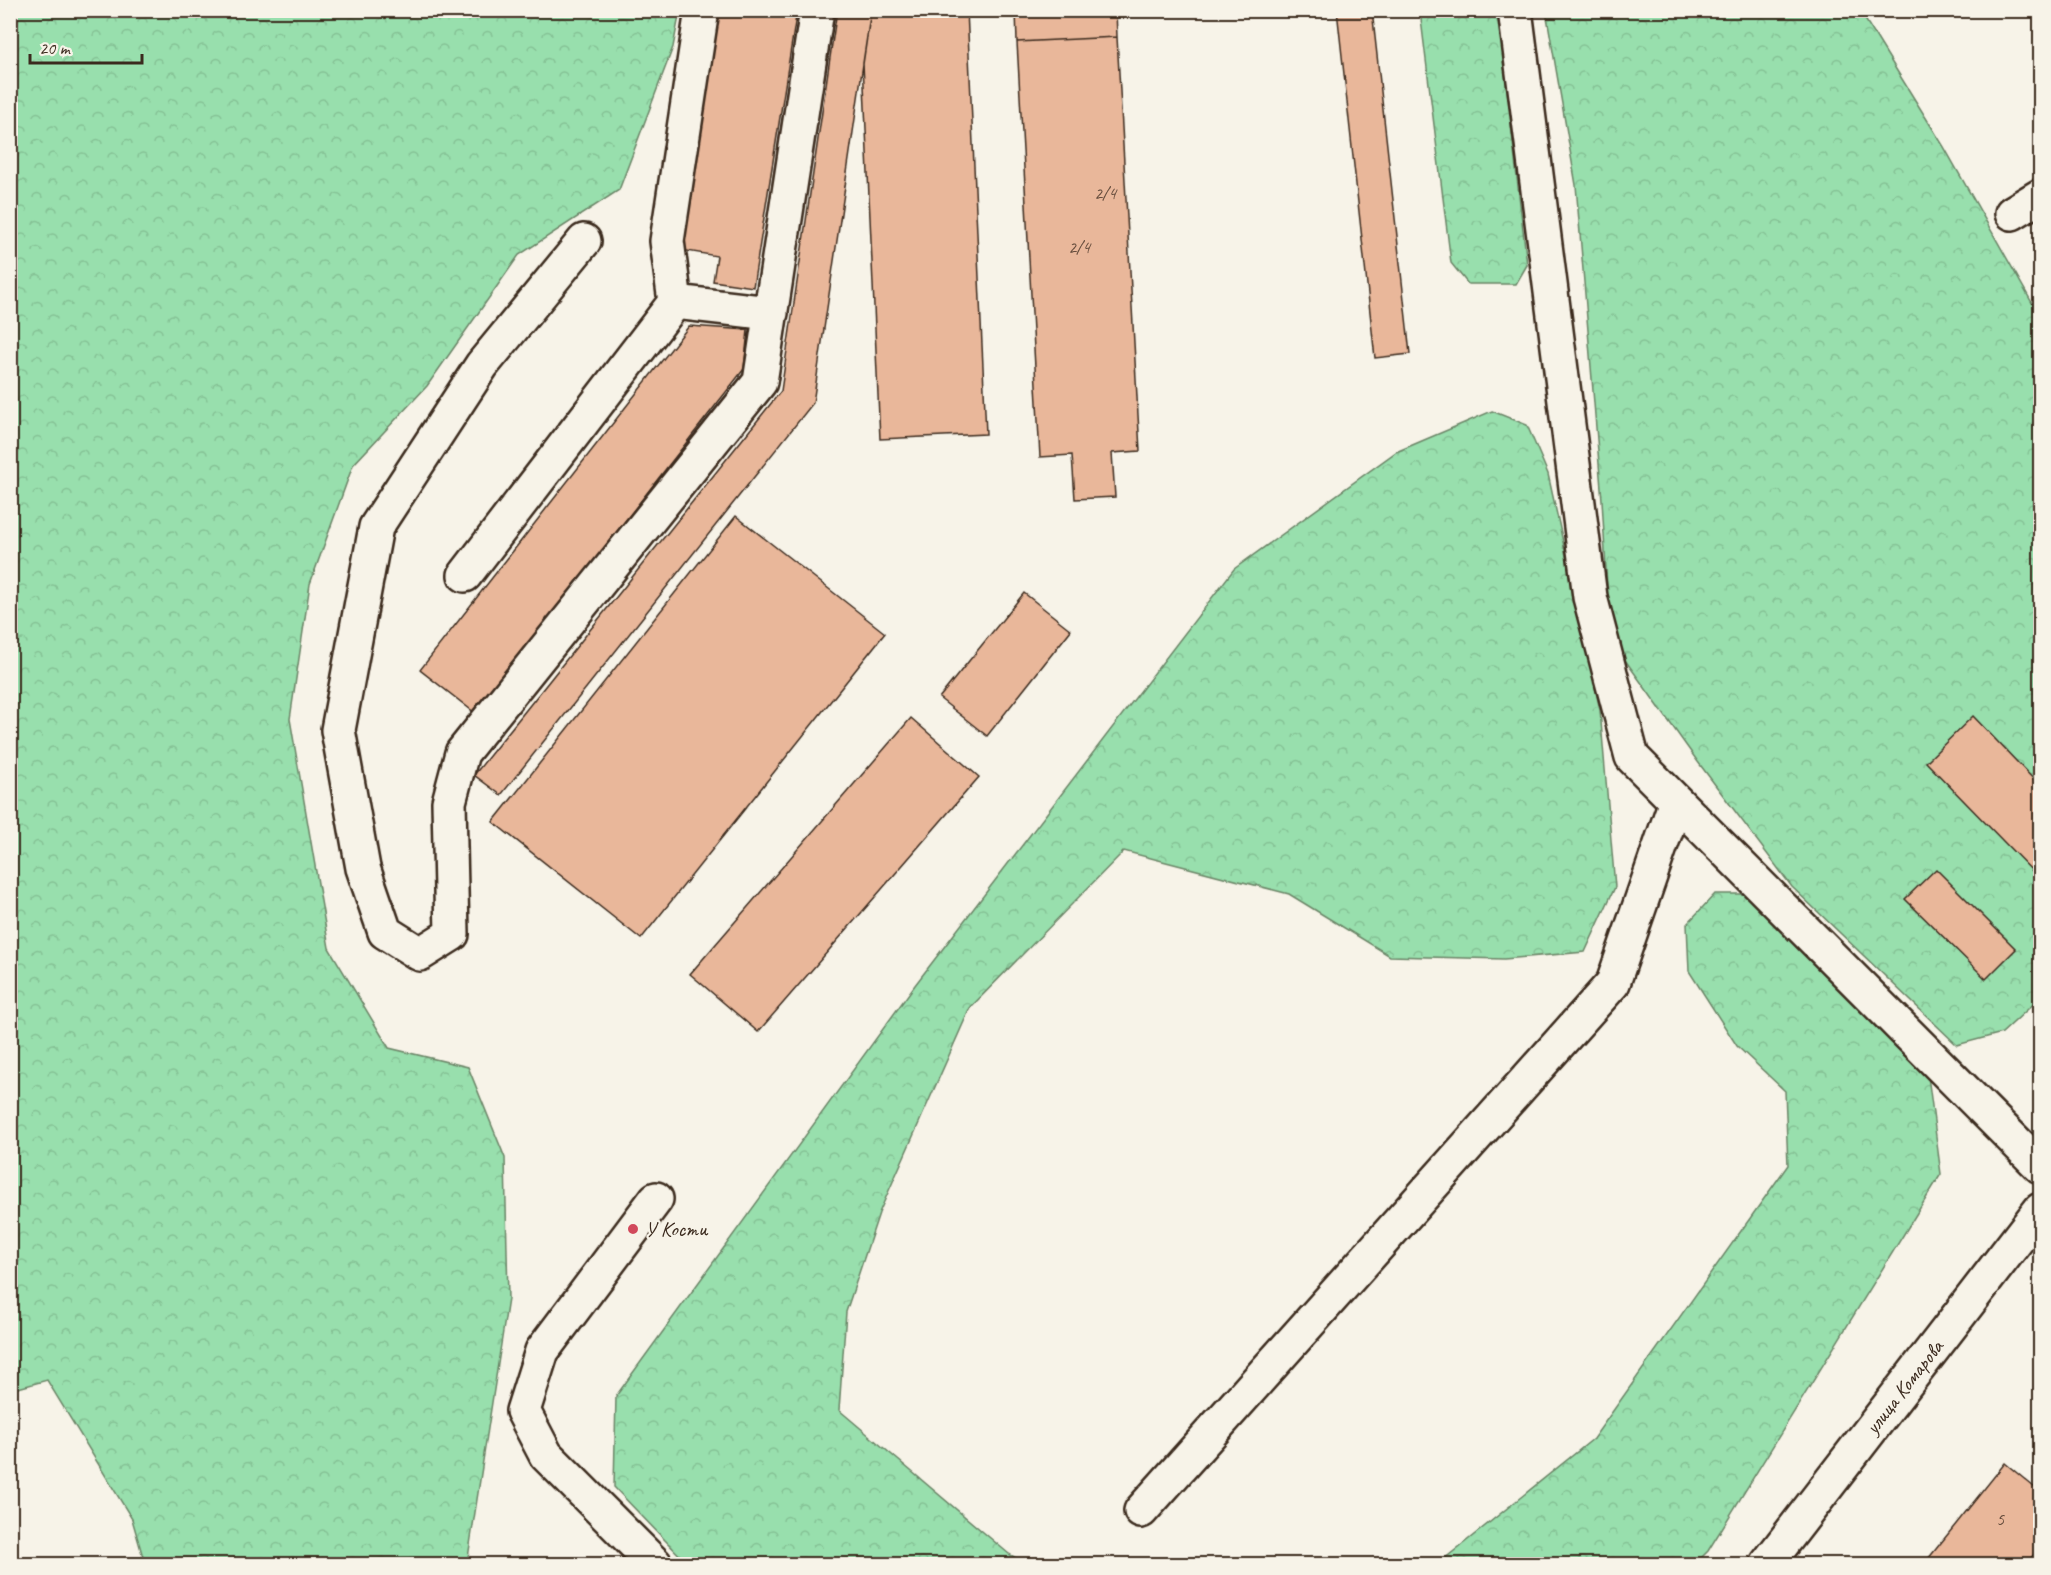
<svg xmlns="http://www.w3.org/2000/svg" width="2051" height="1575" viewBox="0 0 2051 1575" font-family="Caveat,sans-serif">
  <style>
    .forest { fill: url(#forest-crowns); stroke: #6a8466; stroke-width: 1.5 }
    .building { fill: #e9b79a; stroke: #3b2a1e; stroke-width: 1.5 }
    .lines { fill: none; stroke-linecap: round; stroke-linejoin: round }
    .minor-casing { stroke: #3b2a1e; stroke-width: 38 }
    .minor { stroke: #f7f3e8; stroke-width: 33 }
    .poi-dot { fill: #d1495b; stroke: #f7f3e8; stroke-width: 2 }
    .labels { text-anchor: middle; stroke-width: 4.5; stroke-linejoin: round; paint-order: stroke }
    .number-label { font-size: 18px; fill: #664d3d }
    .poi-label { font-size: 21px; fill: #3b2a1e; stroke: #f7f3e8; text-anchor: start }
    .street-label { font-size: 21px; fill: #3b2a1e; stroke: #f7f3e8 }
  </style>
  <defs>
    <pattern id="forest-crowns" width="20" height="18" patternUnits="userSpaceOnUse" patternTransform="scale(1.5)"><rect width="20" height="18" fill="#98dfad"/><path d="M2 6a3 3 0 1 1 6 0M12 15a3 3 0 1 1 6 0" fill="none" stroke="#84c094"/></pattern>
  </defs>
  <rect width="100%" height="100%" fill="#f7f3e8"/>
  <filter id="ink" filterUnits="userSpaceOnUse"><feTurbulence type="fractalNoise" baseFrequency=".0167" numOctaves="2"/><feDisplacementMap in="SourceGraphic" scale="12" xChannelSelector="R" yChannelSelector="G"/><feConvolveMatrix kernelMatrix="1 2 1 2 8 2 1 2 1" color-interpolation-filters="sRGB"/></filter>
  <g filter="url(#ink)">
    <path class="forest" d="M 11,10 L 680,11 L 673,47 L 619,190 L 519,255 L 427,386 L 353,465 L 310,584 L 290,719 L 329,948 L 389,1048 L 468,1067 L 505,1158 L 508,1299 L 467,1564 L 145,1564 L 132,1519 L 47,1380 L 11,1390 Z
      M 1420,11 L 1498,11 L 1527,265 L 1516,284 L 1468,284 L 1451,263 Z
      M 1546,11 L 1860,11 L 1944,147 L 2040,317 L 2040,998 L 2002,1033 L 1957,1045 L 1792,887 L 1698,762 L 1610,639 L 1602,500 L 1576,185 Z
      M 1492,411 L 1527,425 L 1548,474 L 1600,710 L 1615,887 L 1585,952 L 1504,959 L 1390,956 L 1289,894 L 1124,851 L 970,1008 L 879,1213 L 846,1312 L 839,1410 L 1009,1554 L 1026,1564 L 688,1564 L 614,1487 L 616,1396 L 915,985 L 1234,569 L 1396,452 Z
      M 1715,894 L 1755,894 L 1928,1076 L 1941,1174 L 1708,1551 L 1695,1564 L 1438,1564 L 1593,1439 L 1788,1165 L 1785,1091 L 1737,1046 L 1689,971 L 1687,924 Z"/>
    <path class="building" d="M 720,10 L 797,10 L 753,287 L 713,281 L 717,256 L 681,250 Z
      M 837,10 L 871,10 L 813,403 L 501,795 L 474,775 L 781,391 Z
      M 871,10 L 967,10 L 986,434 L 880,439 L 863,63 Z
      M 1016,10 L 1116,10 L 1117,37 L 1017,42 Z
      M 1337,10 L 1372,10 L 1410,354 L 1375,358 Z
      M 1117,37 L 1140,451 L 1112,453 L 1115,497 L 1075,499 L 1072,455 L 1040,457 L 1017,42 Z
      M 689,326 L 748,330 L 744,369 L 475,713 L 420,670 Z
      M 736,516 L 885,633 L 641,939 L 493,822 Z
      M 1024,593 L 1071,630 L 987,736 L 939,698 Z
      M 1973,716 L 2040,786 L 2040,879 L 1926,762 Z
      M 911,718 L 979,777 L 758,1032 L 690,974 Z
      M 1936,869 L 2016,949 L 1986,979 L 1905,899 Z
      M 2005,1463 L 2040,1492 L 2040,1547 L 2026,1564 L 1924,1564 Z"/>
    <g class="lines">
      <g class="minor-casing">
        <path id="minor" d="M 1515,10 L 1590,597 L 1632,757 L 2040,1166
          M 2012,213 L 2040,196
          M 584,241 L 482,365 L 376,527 L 338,730 L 363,868 L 385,932 L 420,954 L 452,934 L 449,802 L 462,753 L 760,382 L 817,10
          M 675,302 L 667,241 L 702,10
          M 465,575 L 675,302 L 771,313
          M 1141,1511 L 1613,983 L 1676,801
          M 655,1564 L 546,1455 L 523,1411 L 542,1351 L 656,1199
          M 1767,1564 L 2040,1210"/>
      </g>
      <use href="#minor" class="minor"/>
    </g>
  </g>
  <circle class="poi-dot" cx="633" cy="1229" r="6"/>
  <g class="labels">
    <g class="number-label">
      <text x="1105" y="199">2/4</text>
      <text x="1079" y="253">2/4</text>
      <text x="2000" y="1525">5</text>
    </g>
    <g class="poi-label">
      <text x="645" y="1236">У Кости</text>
    </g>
    <g class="street-label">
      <text transform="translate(1904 1387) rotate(-52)" y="7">улица Комарова</text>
    </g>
  </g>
  <rect width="2051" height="1575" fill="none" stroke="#f7f3e8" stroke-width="36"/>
  <rect x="18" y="18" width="2015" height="1539" fill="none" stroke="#3b2a1e" stroke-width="2" filter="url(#ink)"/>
  <path d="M30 54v9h112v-9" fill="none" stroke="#3b2a1e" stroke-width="3"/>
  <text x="39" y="54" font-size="18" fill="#3b2a1e" stroke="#f7f3e8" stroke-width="4.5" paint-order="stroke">20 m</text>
</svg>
